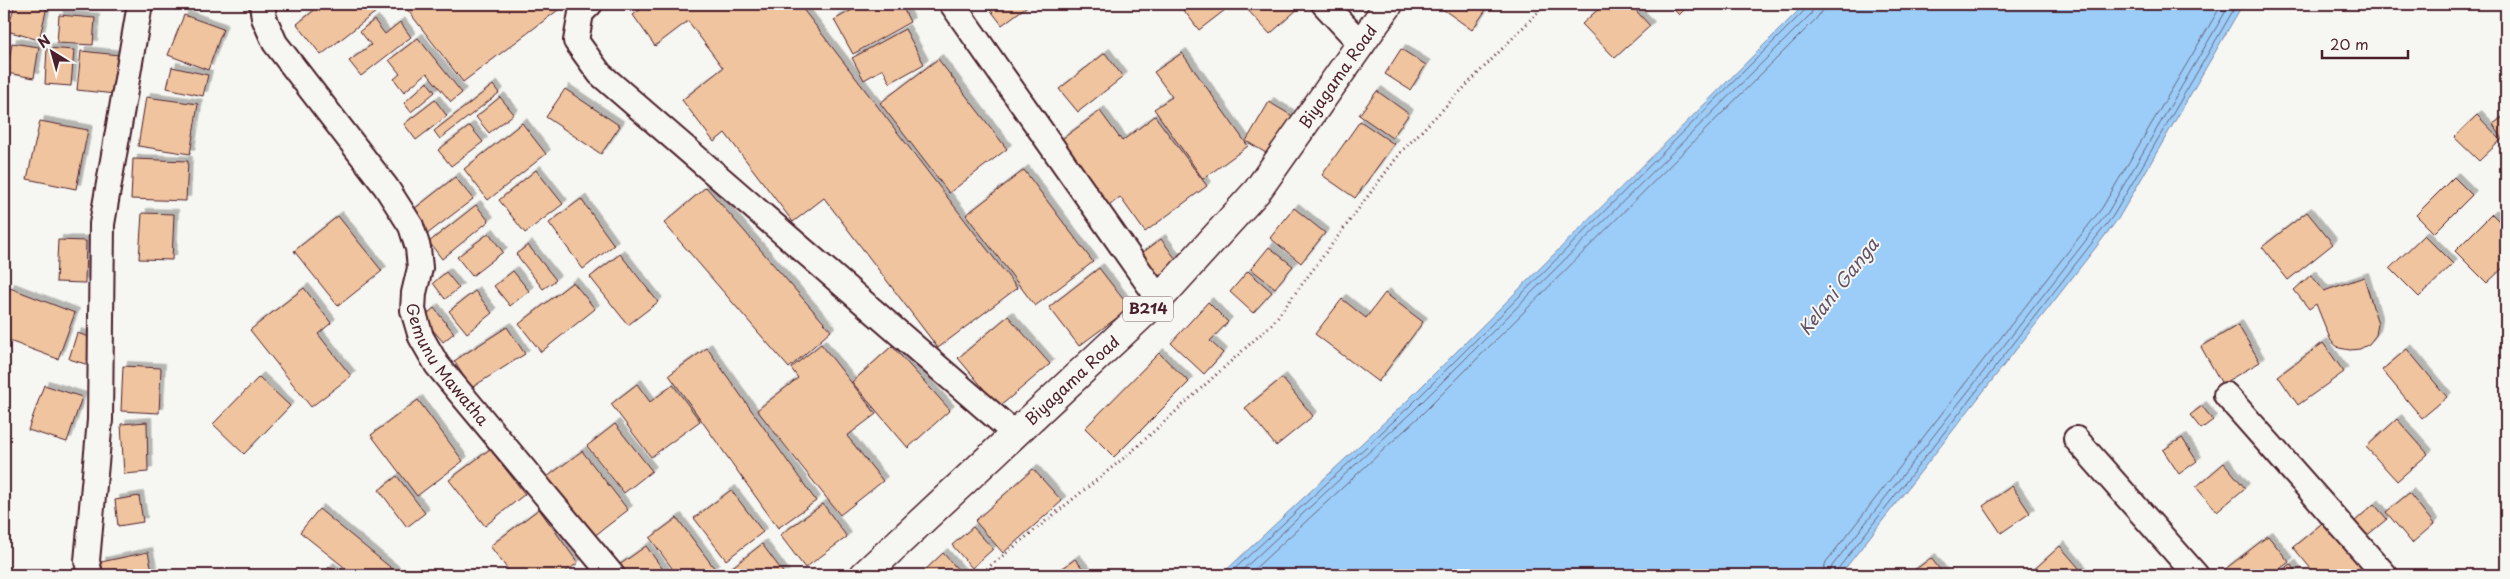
<svg xmlns="http://www.w3.org/2000/svg" width="2510" height="579" viewBox="0 0 2510 579" font-family="'Playpen Sans',sans-serif">
  <style>
    .water { fill: #9bcdf8; stroke: #7b87a6 }
    .lines { fill: none; stroke-linecap: round; stroke-linejoin: round }
    .shore { stroke: #6a657d; stroke-width: 1 }
    .building { fill: #efc49e; stroke: #4a1f2b; filter: url(#shadow) }
    .minor-casing { stroke: #4a1f2b; stroke-width: 28 }
    .primary-casing { stroke: #4a1f2b; stroke-width: 31 }
    .path { stroke: #4a1f2b; stroke-width: 3; stroke-dasharray: 1 4; stroke-linecap: butt }
    .minor { stroke: #f6f6f2; stroke-width: 24 }
    .primary { stroke: #f6f6f2; stroke-width: 28 }
    .labels { text-anchor: middle; stroke-width: 4; stroke-linejoin: round; paint-order: stroke }
    .shield { fill: #f6f6f2; stroke: #7e6067; stroke-width: 1 }
    .shield-label { font-size: 15px; font-weight: bold; fill: #4a1f2b }
    .street-label { font-size: 16px; fill: #4a1f2b; stroke: #f6f6f2 }
    .water-label { font-size: 18px; font-style: italic; fill: #625368; stroke: #f6f6f2 }
  </style>
  <defs>
    <filter id="shadow"><feDropShadow dx="4.5" dy="-4.5" stdDeviation="0" flood-color="#0004"/></filter>
  </defs>
  <rect width="100%" height="100%" fill="#f6f6f2"/>
  <filter id="ink" filterUnits="userSpaceOnUse"><feTurbulence type="fractalNoise" baseFrequency=".02" numOctaves="2"/><feDisplacementMap in="SourceGraphic" scale="10" xChannelSelector="R" yChannelSelector="G"/><feConvolveMatrix kernelMatrix="1 2 1 2 8 2 1 2 1" color-interpolation-filters="sRGB"/></filter>
  <g filter="url(#ink)">
    <path class="water" d="M 1805,4 L 2243,4 L 2118,219 L 1840,575 L 1221,575 L 1406,402 Z"/>
    <g class="lines">
      <path class="shore" d="M 1228,575 L 1410,406 L 1806,9 L 1808,4
        M 1237,575 L 1414,410 L 1811,14 L 1814,4
        M 1248,575 L 1420,416 L 1816,19 L 1821,12 L 1822,4
        M 1822,575 L 1826,562 L 2102,208 L 2222,4
        M 1830,575 L 1832,566 L 2108,212 L 2230,4
        M 1836,575 L 1837,570 L 2113,216 L 2237,4"/>
    </g>
    <path class="building" d="M 15,4 L 34,4 L 47,7 L 39,40 L 7,31 Z
      M 85,4 L 109,4 L 107,9 Z
      M 322,4 L 386,4 L 321,55 L 297,24 Z
      M 403,4 L 566,4 L 463,82 Z
      M 648,4 L 799,4 L 1017,288 L 938,348 L 824,198 L 793,222 L 725,133 L 714,142 L 682,100 L 723,68 L 688,21 L 655,46 L 633,15 Z
      M 863,4 L 901,4 L 910,22 L 853,54 L 834,20 Z
      M 986,4 L 1030,4 L 1002,25 Z
      M 1179,4 L 1220,4 L 1225,10 L 1199,30 Z
      M 1246,4 L 1298,4 L 1300,7 L 1270,34 L 1244,6 Z
      M 1438,4 L 1490,4 L 1472,30 L 1437,5 Z
      M 1604,4 L 1630,4 L 1650,26 L 1615,58 L 1582,24 Z
      M 1669,4 L 1690,4 L 1679,15 Z
      M 59,15 L 95,18 L 93,45 L 57,43 Z
      M 184,15 L 223,29 L 208,70 L 168,55 Z
      M 374,20 L 385,34 L 400,22 L 411,37 L 361,76 L 349,61 L 371,45 L 360,31 Z
      M 905,29 L 924,64 L 890,83 L 883,69 L 864,80 L 852,58 Z
      M 418,38 L 462,93 L 451,102 L 427,73 L 404,92 L 394,79 L 400,74 L 389,60 Z
      M 12,43 L 39,47 L 34,78 L 7,73 Z
      M 47,48 L 74,50 L 71,86 L 45,84 Z
      M 1401,49 L 1426,65 L 1410,90 L 1385,74 Z
      M 81,51 L 119,55 L 115,94 L 77,90 Z
      M 1105,53 L 1123,77 L 1078,112 L 1059,89 Z
      M 1182,53 L 1248,146 L 1203,179 L 1154,109 L 1172,97 L 1154,72 Z
      M 938,59 L 1007,149 L 949,193 L 880,103 Z
      M 172,67 L 208,75 L 203,96 L 167,88 Z
      M 427,82 L 435,92 L 411,112 L 404,103 Z
      M 493,85 L 499,93 L 440,139 L 434,131 Z
      M 565,89 L 620,126 L 601,154 L 546,117 Z
      M 1377,91 L 1409,114 L 1392,138 L 1359,115 Z
      M 146,97 L 198,104 L 190,154 L 138,146 Z
      M 500,97 L 514,114 L 489,133 L 476,117 Z
      M 435,100 L 447,116 L 416,140 L 404,124 Z
      M 1269,102 L 1294,117 L 1271,156 L 1246,141 Z
      M 1100,111 L 1122,141 L 1155,116 L 1207,186 L 1145,232 L 1120,197 L 1104,210 L 1055,144 Z
      M 2477,115 L 2501,140 L 2479,161 L 2454,137 Z
      M 2506,115 L 2506,144 L 2493,124 Z
      M 40,121 L 88,130 L 76,189 L 27,179 Z
      M 1360,121 L 1394,144 L 1355,198 L 1322,175 Z
      M 522,123 L 546,154 L 488,200 L 464,169 Z
      M 470,126 L 483,142 L 451,166 L 438,150 Z
      M 133,159 L 188,161 L 186,201 L 131,199 Z
      M 536,170 L 563,204 L 525,233 L 499,200 Z
      M 1024,170 L 1093,262 L 1035,306 L 966,215 Z
      M 455,177 L 473,199 L 426,235 L 409,213 Z
      M 2454,177 L 2472,195 L 2434,233 L 2416,215 Z
      M 706,187 L 831,331 L 789,368 L 664,223 Z
      M 581,199 L 614,245 L 583,269 L 549,223 Z
      M 476,205 L 489,221 L 442,259 L 429,242 Z
      M 1294,208 L 1325,233 L 1301,263 L 1270,238 Z
      M 2307,212 L 2333,244 L 2288,280 L 2262,247 Z
      M 142,213 L 174,214 L 172,260 L 139,259 Z
      M 2492,214 L 2506,228 L 2506,265 L 2487,283 L 2455,251 Z
      M 338,216 L 382,271 L 338,306 L 294,251 Z
      M 489,233 L 503,252 L 472,276 L 457,257 Z
      M 2424,235 L 2453,264 L 2419,297 L 2390,268 Z
      M 1161,239 L 1178,262 L 1152,282 L 1134,259 Z
      M 58,240 L 86,241 L 85,283 L 56,282 Z
      M 528,245 L 556,280 L 543,289 L 516,254 Z
      M 1269,247 L 1293,266 L 1275,288 L 1251,269 Z
      M 620,254 L 658,302 L 628,325 L 590,277 Z
      M 1099,268 L 1130,308 L 1079,346 L 1049,307 Z
      M 513,271 L 529,291 L 510,306 L 494,286 Z
      M 1248,271 L 1272,292 L 1253,313 L 1230,292 Z
      M 446,272 L 459,288 L 445,299 L 433,283 Z
      M 2311,275 L 2324,291 L 2364,277 L 2378,324 L 2376,335 L 2369,344 L 2360,349 L 2350,350 L 2339,348 L 2331,341 L 2316,304 L 2309,309 L 2294,290 Z
      M 573,282 L 595,309 L 541,352 L 519,324 Z
      M 10,288 L 75,313 L 58,359 L 4,339 L 4,304 Z
      M 304,288 L 331,323 L 318,334 L 351,376 L 311,407 L 250,330 Z
      M 475,291 L 492,313 L 467,333 L 449,311 Z
      M 1385,293 L 1423,322 L 1378,382 L 1315,334 L 1342,299 L 1366,318 Z
      M 1208,302 L 1228,322 L 1210,341 L 1223,353 L 1204,374 L 1171,343 Z
      M 434,308 L 454,333 L 443,342 L 423,318 Z
      M 1008,316 L 1050,364 L 999,407 L 958,358 Z
      M 2238,325 L 2260,362 L 2222,384 L 2201,347 Z
      M 507,327 L 525,354 L 471,388 L 454,361 Z
      M 77,333 L 99,340 L 92,366 L 69,359 Z
      M 2323,343 L 2344,372 L 2298,405 L 2278,376 Z
      M 821,344 L 876,414 L 847,436 L 883,481 L 840,515 L 757,410 L 798,378 L 791,368 Z
      M 892,346 L 950,410 L 908,448 L 852,382 Z
      M 707,348 L 816,501 L 778,528 L 669,375 Z
      M 2407,349 L 2447,397 L 2422,418 L 2382,370 Z
      M 1159,353 L 1189,382 L 1114,457 L 1085,428 Z
      M 123,366 L 161,368 L 159,413 L 121,411 Z
      M 259,377 L 290,406 L 244,454 L 213,424 Z
      M 1282,378 L 1313,416 L 1276,446 L 1245,408 Z
      M 637,384 L 650,402 L 673,385 L 700,421 L 651,457 L 611,404 Z
      M 44,385 L 82,397 L 67,442 L 28,430 Z
      M 418,400 L 463,461 L 417,496 L 371,435 Z
      M 2202,406 L 2213,420 L 2201,429 L 2190,415 Z
      M 2397,419 L 2428,454 L 2397,481 L 2366,447 Z
      M 147,422 L 148,472 L 124,474 L 121,424 Z
      M 615,424 L 652,471 L 624,493 L 587,446 Z
      M 2182,438 L 2197,461 L 2179,474 L 2163,450 Z
      M 490,449 L 525,494 L 485,526 L 449,480 Z
      M 582,451 L 628,510 L 593,537 L 547,477 Z
      M 2224,463 L 2245,488 L 2217,512 L 2196,487 Z
      M 1033,469 L 1062,501 L 1003,553 L 975,521 Z
      M 397,476 L 425,513 L 407,527 L 379,490 Z
      M 2012,486 L 2030,513 L 2001,533 L 1983,506 Z
      M 731,490 L 763,532 L 726,560 L 694,518 Z
      M 2409,493 L 2434,524 L 2412,543 L 2386,512 Z
      M 139,496 L 143,522 L 118,526 L 115,500 Z
      M 823,504 L 847,537 L 805,568 L 780,535 Z
      M 2374,504 L 2387,519 L 2364,538 L 2352,524 Z
      M 319,509 L 396,572 L 393,575 L 354,575 L 300,532 Z
      M 539,509 L 578,563 L 561,575 L 512,575 L 490,546 Z
      M 677,518 L 715,569 L 706,575 L 677,575 L 650,538 Z
      M 2325,521 L 2369,575 L 2316,575 L 2293,547 Z
      M 973,527 L 993,549 L 972,568 L 952,545 Z
      M 2268,536 L 2289,562 L 2272,575 L 2228,575 L 2224,570 Z
      M 762,544 L 785,575 L 727,575 L 725,573 Z
      M 646,546 L 667,575 L 620,575 L 615,568 Z
      M 2060,546 L 2085,575 L 2028,575 Z
      M 148,552 L 153,575 L 104,575 L 101,562 Z
      M 943,553 L 963,575 L 920,575 Z
      M 1931,558 L 1944,575 L 1908,575 Z
      M 1075,559 L 1088,575 L 1054,575 Z
      M 2291,564 L 2299,575 L 2276,575 Z
      M 329,567 L 340,575 L 323,575 Z"/>
    <g class="lines">
      <g class="minor-casing">
        <g id="minor">
          <path id="s1" d="M 262,4 L 264,18 L 275,43 L 386,187 L 411,226 L 418,248 L 420,268 L 414,293 L 413,310 L 421,337 L 437,365 L 612,575"/>
          <path d="M 590,4 L 581,13 L 576,41 L 600,74 L 1014,433"/>
          <path d="M 952,4 L 1159,299"/>
          <path d="M 1324,4 L 1362,45"/>
          <path d="M 2226,395 L 2385,575"/>
          <path d="M 2076,439 L 2196,575"/>
          <path d="M 90,575 L 87,561 L 100,420 L 102,224 L 140,4"/>
        </g>
      </g>
      <g class="primary-casing">
        <g id="primary">
          <path id="s2" d="M 864,575 L 1159,299 L 1257,191 L 1389,4"/>
        </g>
      </g>
      <path class="path" d="M 979,575 L 1130,453 L 1273,323 L 1401,152 L 1546,4"/>
      <use href="#minor" class="minor"/>
      <use href="#primary" class="primary"/>
    </g>
  </g>
  <g class="labels">
    <rect class="shield" x="1123" y="296.5" width="50" height="25" rx="4"/>
    <g class="shield-label">
      <text x="1148" y="314">B214</text>
    </g>
    <g class="street-label">
      <text dy="6" stroke="none"><textPath href="#s2" startOffset="690">Biyagama Road</textPath></text>
      <text dy="6" stroke="none"><textPath href="#s1" startOffset="420">Gemunu Mawatha</textPath></text>
      <text dy="6" stroke="none"><textPath href="#s2" startOffset="285">Biyagama Road</textPath></text>
    </g>
    <g class="water-label">
      <text transform="translate(1839 287) rotate(-52)" y="6">Kelani Ganga</text>
    </g>
  </g>
  <rect width="2510" height="579" fill="none" stroke="#f6f6f2" stroke-width="20"/>
  <rect x="10" y="10" width="2490" height="559" fill="none" stroke="#4a1f2b" stroke-width="2" filter="url(#ink)"/>
  <g transform="translate(52 52) rotate(323)" stroke="#f6f6f2" stroke-width="4" paint-order="stroke">
  <path d="M0-4L9 19L0 12L-9 19Z" fill="#4a1f2b"/>
  <text y="-8" font-size="14" font-weight="bold" text-anchor="middle" fill="#4a1f2b">N</text>
  </g>
  <path d="M2322 50v8h86v-8" fill="none" stroke="#4a1f2b" stroke-width="2.5"/>
  <text x="2330" y="50" font-size="15" fill="#4a1f2b" stroke="#f6f6f2" stroke-width="4" paint-order="stroke">20 m</text>
</svg>
